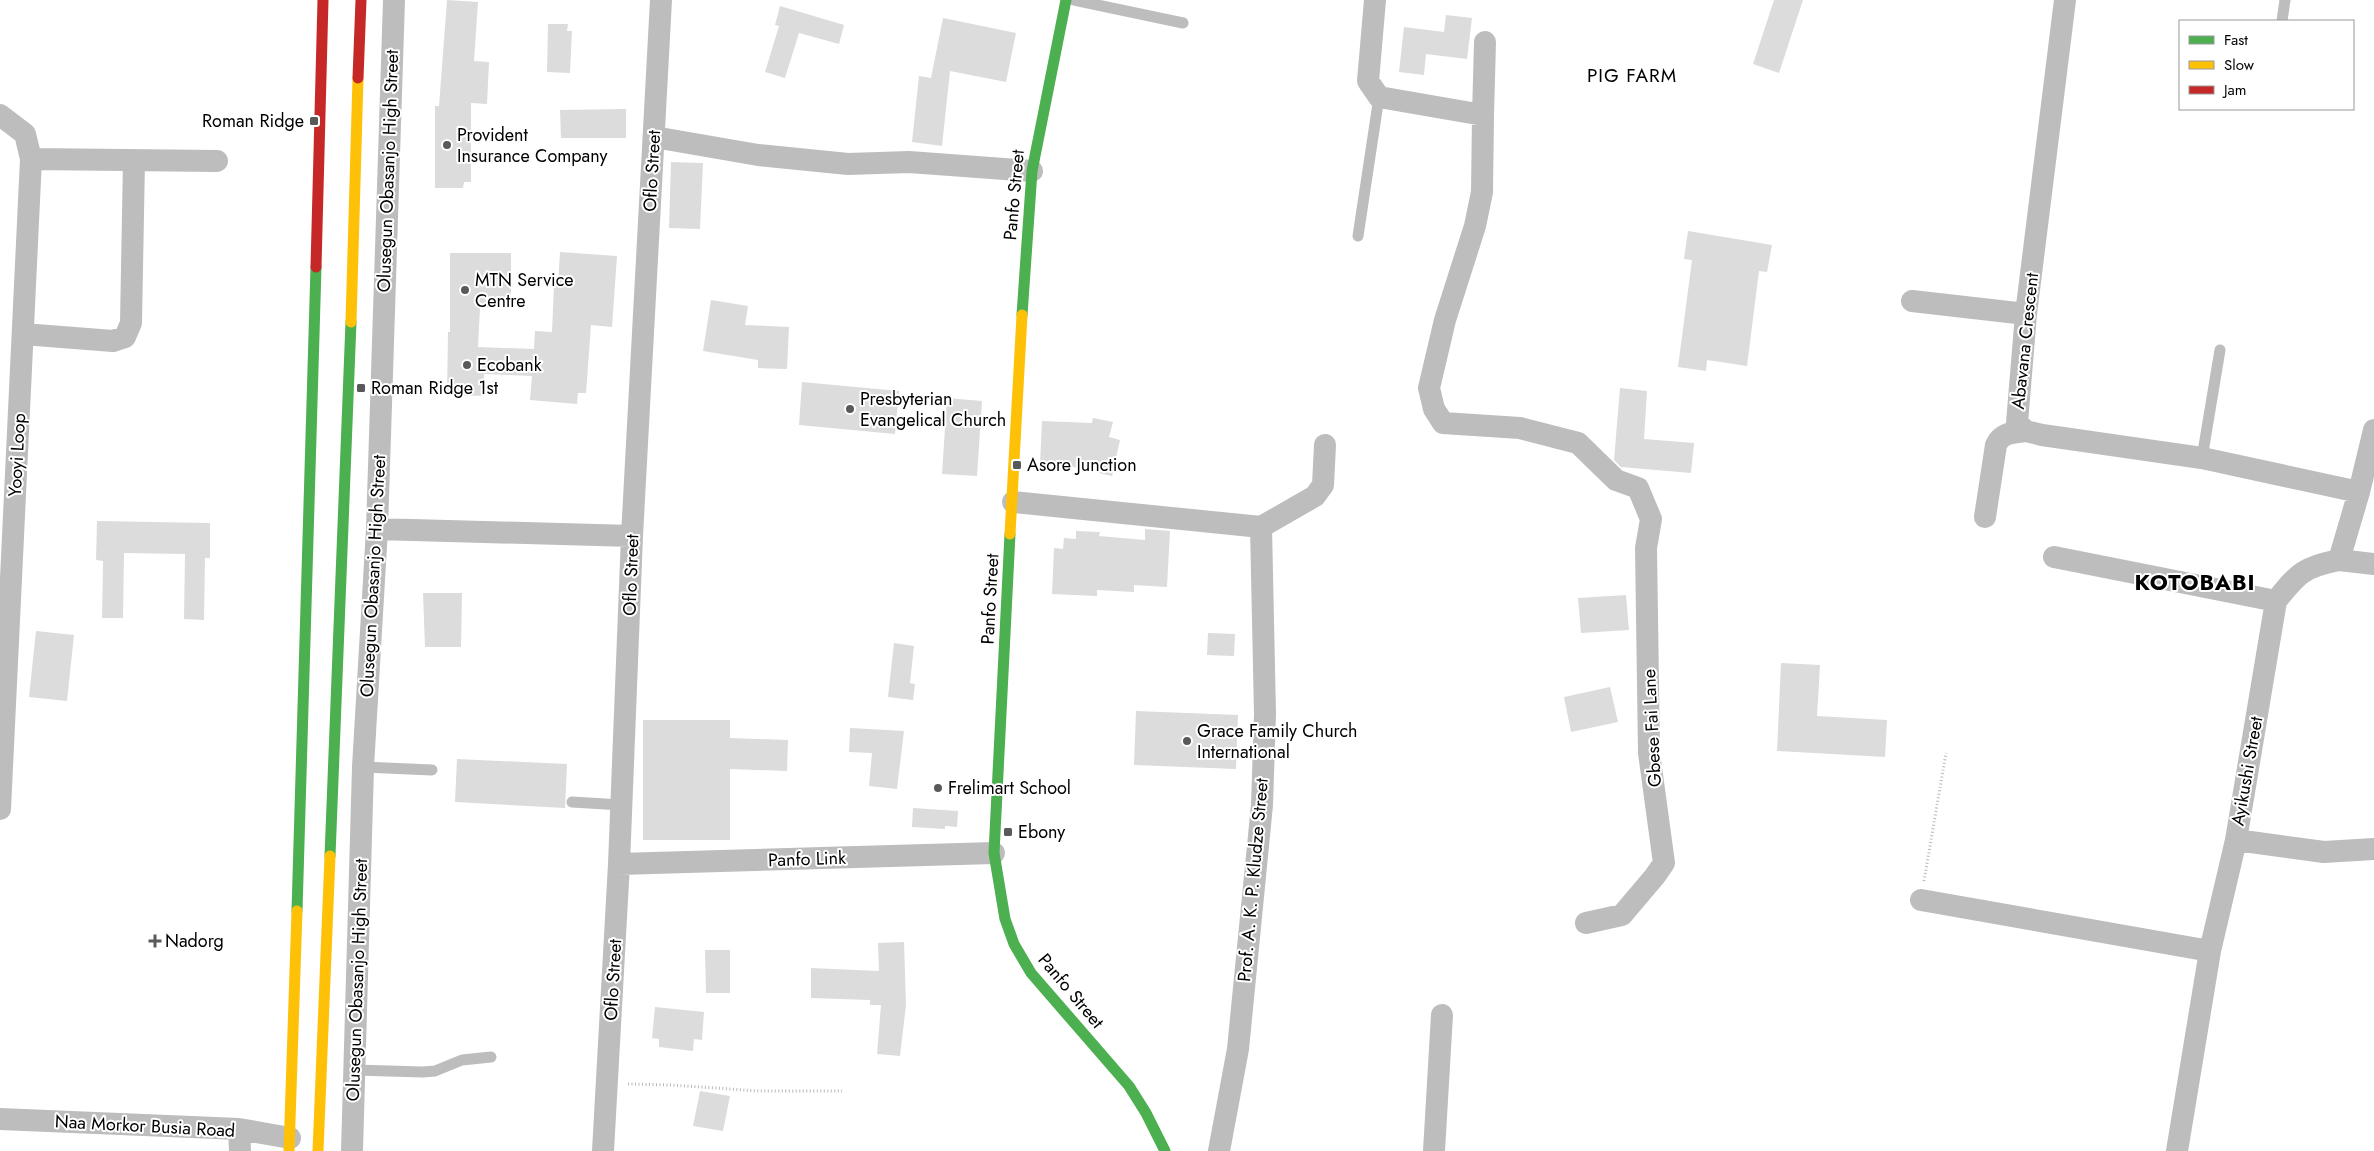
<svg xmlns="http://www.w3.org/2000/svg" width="2374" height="1151" viewBox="0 0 2374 1151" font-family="Jost,sans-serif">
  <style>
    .building { fill: #dcdcdc }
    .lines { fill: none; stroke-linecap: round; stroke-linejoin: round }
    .path { stroke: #b8b8b8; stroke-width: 3; stroke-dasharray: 1 2.5; stroke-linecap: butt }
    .lane { stroke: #bdbdbd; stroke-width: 11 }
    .street { stroke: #bdbdbd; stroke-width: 22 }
    .fast { stroke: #4caf50; stroke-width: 11 }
    .slow { stroke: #ffc107; stroke-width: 11 }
    .jam { stroke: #c62828; stroke-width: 11 }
    .poi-dot { fill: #595959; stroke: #fff; stroke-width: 2 }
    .labels { text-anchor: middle; stroke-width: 4; stroke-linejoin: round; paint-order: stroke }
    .poi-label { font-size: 18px; fill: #000; stroke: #fff; text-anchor: start }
    .street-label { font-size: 18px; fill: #000; stroke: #fff }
    .neighbourhood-label { font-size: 19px; letter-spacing: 1px; fill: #000; stroke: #fff }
    .district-label { font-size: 22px; font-weight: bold; letter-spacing: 1px; fill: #000; stroke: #fff }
  </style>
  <rect width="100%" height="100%" fill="#fff"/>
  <path class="building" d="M 447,0 L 478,2 L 474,61 L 489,62 L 487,104 L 471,103 L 471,182 L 464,182 L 463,188 L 435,188 L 435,106 L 439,106 Z
    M 1774,0 L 1803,0 L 1779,73 L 1753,64 Z
    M 780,6 L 844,25 L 839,44 L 799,33 L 785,78 L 765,72 L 779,26 L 775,25 Z
    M 1446,15 L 1472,18 L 1467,59 L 1426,54 L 1424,75 L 1399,72 L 1404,27 L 1444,32 Z
    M 943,18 L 1016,33 L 1006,82 L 950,71 L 942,146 L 912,142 L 919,76 L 931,78 Z
    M 548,24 L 568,24 L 567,31 L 572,31 L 570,73 L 547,72 Z
    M 626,109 L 626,138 L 561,138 L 560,110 Z
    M 671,162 L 703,163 L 700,229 L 669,228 Z
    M 1688,231 L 1772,245 L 1767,272 L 1759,271 L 1747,366 L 1707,360 L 1706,371 L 1678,367 L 1692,260 L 1684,259 Z
    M 560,252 L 617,256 L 612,327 L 591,325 L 586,393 L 578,393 L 577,404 L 530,400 L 532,376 L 484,374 L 484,396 L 447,395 L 448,332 L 450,332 L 450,253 L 511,253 L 511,308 L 480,308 L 478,347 L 534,349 L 535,331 L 552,332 L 554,285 L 558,285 Z
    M 711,300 L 748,306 L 745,325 L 789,327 L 787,369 L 758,368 L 758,360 L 703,351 Z
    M 802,382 L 899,391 L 895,434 L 799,425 Z
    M 1620,388 L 1647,391 L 1644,439 L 1694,443 L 1691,473 L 1621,467 L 1614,460 Z
    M 947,398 L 982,401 L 977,476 L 942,474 Z
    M 1093,418 L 1113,422 L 1109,437 L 1120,440 L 1112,476 L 1065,465 L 1040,464 L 1042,421 L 1092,423 Z
    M 97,521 L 210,523 L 210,558 L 205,558 L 204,620 L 184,619 L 185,554 L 124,553 L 123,618 L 102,618 L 103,561 L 96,560 Z
    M 1145,529 L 1170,531 L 1167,587 L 1134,585 L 1134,592 L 1097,590 L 1097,596 L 1052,594 L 1054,548 L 1063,549 L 1064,538 L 1076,539 L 1076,531 L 1100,532 L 1099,536 L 1145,540 Z
    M 423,593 L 462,593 L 461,647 L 425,647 Z
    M 1626,595 L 1629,630 L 1581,633 L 1578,598 Z
    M 36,631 L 74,635 L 67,701 L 29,697 Z
    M 1208,633 L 1235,634 L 1234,656 L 1207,655 Z
    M 894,643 L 914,646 L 910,683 L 915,684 L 913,700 L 888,697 Z
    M 1781,663 L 1820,665 L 1817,716 L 1887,720 L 1885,757 L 1777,751 Z
    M 1610,687 L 1618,722 L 1571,732 L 1564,697 Z
    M 1136,711 L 1238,715 L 1236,769 L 1134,765 Z
    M 643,720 L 730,720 L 730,738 L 788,740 L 787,771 L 730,769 L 730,840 L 643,840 Z
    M 850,728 L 904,731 L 897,789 L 869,786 L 872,753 L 849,752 Z
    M 457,759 L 567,764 L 565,808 L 455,802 Z
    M 913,808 L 958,811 L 957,827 L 945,826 L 945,829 L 912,827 Z
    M 904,942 L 906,1005 L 900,1056 L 877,1054 L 881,1005 L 870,1005 L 870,1000 L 811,998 L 811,968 L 879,971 L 878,943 Z
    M 705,950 L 730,950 L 730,993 L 706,993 Z
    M 655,1007 L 704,1012 L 702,1040 L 694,1039 L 693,1051 L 659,1047 L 659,1039 L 652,1038 Z
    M 700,1091 L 730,1096 L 723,1131 L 693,1126 Z"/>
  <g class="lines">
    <path class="path" d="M 1924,881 L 1946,753
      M 628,1084 L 671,1085 L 759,1091 L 842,1091"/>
    <path class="lane" d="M 1074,0 L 1183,23
      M 2282,21 L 2285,0
      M 1358,236 L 1379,97
      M 2202,458 L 2220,350
      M 363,767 L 432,770
      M 572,802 L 622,805
      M 354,1070 L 423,1072 L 435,1071 L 462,1060 L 491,1057"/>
    <path class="street" d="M 1375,0 L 1368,81 L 1379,97 L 1483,115 L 1485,42
      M 2065,0 L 2026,314 L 2017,423 L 2026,431 L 2042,435 L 2202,458 L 2359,492
      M 0,115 L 25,134 L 31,159 L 0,809
      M 1483,115 L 1482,192 L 1475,226 L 1445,320 L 1429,388 L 1434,409 L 1443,423 L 1520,428 L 1578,443 L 1616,480 L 1638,488 L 1651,519 L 1646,548 L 1649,753 L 1664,863 L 1655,876 L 1622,915 L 1586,923
      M 654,137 L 758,155 L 848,164 L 909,162 L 1032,171
      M 31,159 L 217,161
      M 1912,301 L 2026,314
      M 23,334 L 113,341 L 125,337 L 131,323 L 134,160
      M 1013,502 L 1261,527
      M 1985,517 L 1996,445 C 2002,432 2013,433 2026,431
      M 1261,527 L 1315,496 L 1323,485 L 1325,445
      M 377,529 L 632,536
      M 2054,557 L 2276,601
      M 2339,560 L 2374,564
      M 2236,840 L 2324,852 L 2374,849
      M 619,864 L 994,853
      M 1921,900 L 2210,951
      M 0,1119 L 239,1129 L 290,1138
      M 239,1129 L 240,1151
      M 352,1151 L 363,767 L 377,529 L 394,0
      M 603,1151 L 619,864 L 632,536 L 661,0
      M 1219,1151 L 1238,1049 L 1262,805 L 1265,714 L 1261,527
      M 1434,1151 L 1442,1015
      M 2177,1151 L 2210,951 L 2236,840 L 2276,601 C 2298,573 2304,567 2339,560 L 2359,492 L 2374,430"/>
    <path class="fast" d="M 1022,315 L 1032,171 L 1066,0
      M 1010,534 L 994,853 L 1005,919 L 1014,944 L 1031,973 L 1129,1086 L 1146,1113 L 1165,1151
      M 330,856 L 351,322
      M 297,911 L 316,267"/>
    <path class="slow" d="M 351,322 L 358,78
      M 1010,534 L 1022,315
      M 289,1151 L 297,911
      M 318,1151 L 330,856"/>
    <path class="jam" d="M 358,78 L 361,0
      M 316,267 L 323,0"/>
  </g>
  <g class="poi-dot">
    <rect x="309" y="116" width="10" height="10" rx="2.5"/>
    <circle cx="447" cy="145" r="5"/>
    <circle cx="465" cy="290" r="5"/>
    <circle cx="467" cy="365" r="5"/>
    <rect x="356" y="383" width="10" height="10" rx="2.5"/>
    <circle cx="850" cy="409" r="5"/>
    <rect x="1012" y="460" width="10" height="10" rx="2.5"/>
    <circle cx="1187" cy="741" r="5"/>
    <circle cx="938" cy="788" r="5"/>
    <rect x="1003" y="827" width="10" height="10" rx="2.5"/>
    <path d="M152.5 933.5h5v5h5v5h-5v5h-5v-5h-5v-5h5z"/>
  </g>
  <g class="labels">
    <g class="poi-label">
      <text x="304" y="127" text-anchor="end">Roman Ridge</text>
      <text x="457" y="141">Provident<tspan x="457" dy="21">Insurance Company</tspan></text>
      <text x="475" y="286">MTN Service<tspan x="475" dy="21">Centre</tspan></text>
      <text x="477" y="371">Ecobank</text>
      <text x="371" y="394">Roman Ridge 1st</text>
      <text x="860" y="405">Presbyterian<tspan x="860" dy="21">Evangelical Church</tspan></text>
      <text x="1027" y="471">Asore Junction</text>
      <text x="1197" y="737">Grace Family Church<tspan x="1197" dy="21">International</tspan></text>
      <text x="948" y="794">Frelimart School</text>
      <text x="1018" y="838">Ebony</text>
      <text x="165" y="947">Nadorg</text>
    </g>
    <g class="street-label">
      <text transform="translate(388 171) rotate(-88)" y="6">Olusegun Obasanjo High Street</text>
      <text transform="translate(652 171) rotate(-87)" y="6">Oflo Street</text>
      <text transform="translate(1014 195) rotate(-85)" y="6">Panfo Street</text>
      <text transform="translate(2025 341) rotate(-84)" y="6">Abavana Crescent</text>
      <text transform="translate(17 455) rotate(-87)" y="6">Yooyi Loop</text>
      <text transform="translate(631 575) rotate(-88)" y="6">Oflo Street</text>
      <text transform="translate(373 576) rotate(-87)" y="6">Olusegun Obasanjo High Street</text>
      <text transform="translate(990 599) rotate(-87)" y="6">Panfo Street</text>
      <text transform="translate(1652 728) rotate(-93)" y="6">Gbese Fai Lane</text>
      <text transform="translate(2247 771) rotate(-80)" y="6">Ayikushi Street</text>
      <text transform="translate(807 859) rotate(-2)" y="6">Panfo Link</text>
      <text transform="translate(1253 880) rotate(-85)" y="6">Prof. A. K. P. Kludze Street</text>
      <text transform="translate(357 980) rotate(-88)" y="6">Olusegun Obasanjo High Street</text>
      <text transform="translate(613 980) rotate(-87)" y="6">Oflo Street</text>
      <text transform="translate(1071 991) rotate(50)" y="6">Panfo Street</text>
      <text transform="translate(145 1126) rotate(3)" y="6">Naa Morkor Busia Road</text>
    </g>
    <g class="neighbourhood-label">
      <text x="1632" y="82">PIG FARM</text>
    </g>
    <g class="district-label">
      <text x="2195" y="590">KOTOBABI</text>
    </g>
  </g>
  <rect x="2179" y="20" width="175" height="90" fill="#ffffff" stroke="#999999"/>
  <rect x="2189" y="36" width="25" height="8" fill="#4caf50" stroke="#999999"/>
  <text x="2224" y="45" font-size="15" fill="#000000">Fast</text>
  <rect x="2189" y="61" width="25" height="8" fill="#ffc107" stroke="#999999"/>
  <text x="2224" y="70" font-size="15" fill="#000000">Slow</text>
  <rect x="2189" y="86" width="25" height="8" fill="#c62828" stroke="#999999"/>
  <text x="2224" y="95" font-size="15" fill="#000000">Jam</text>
</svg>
